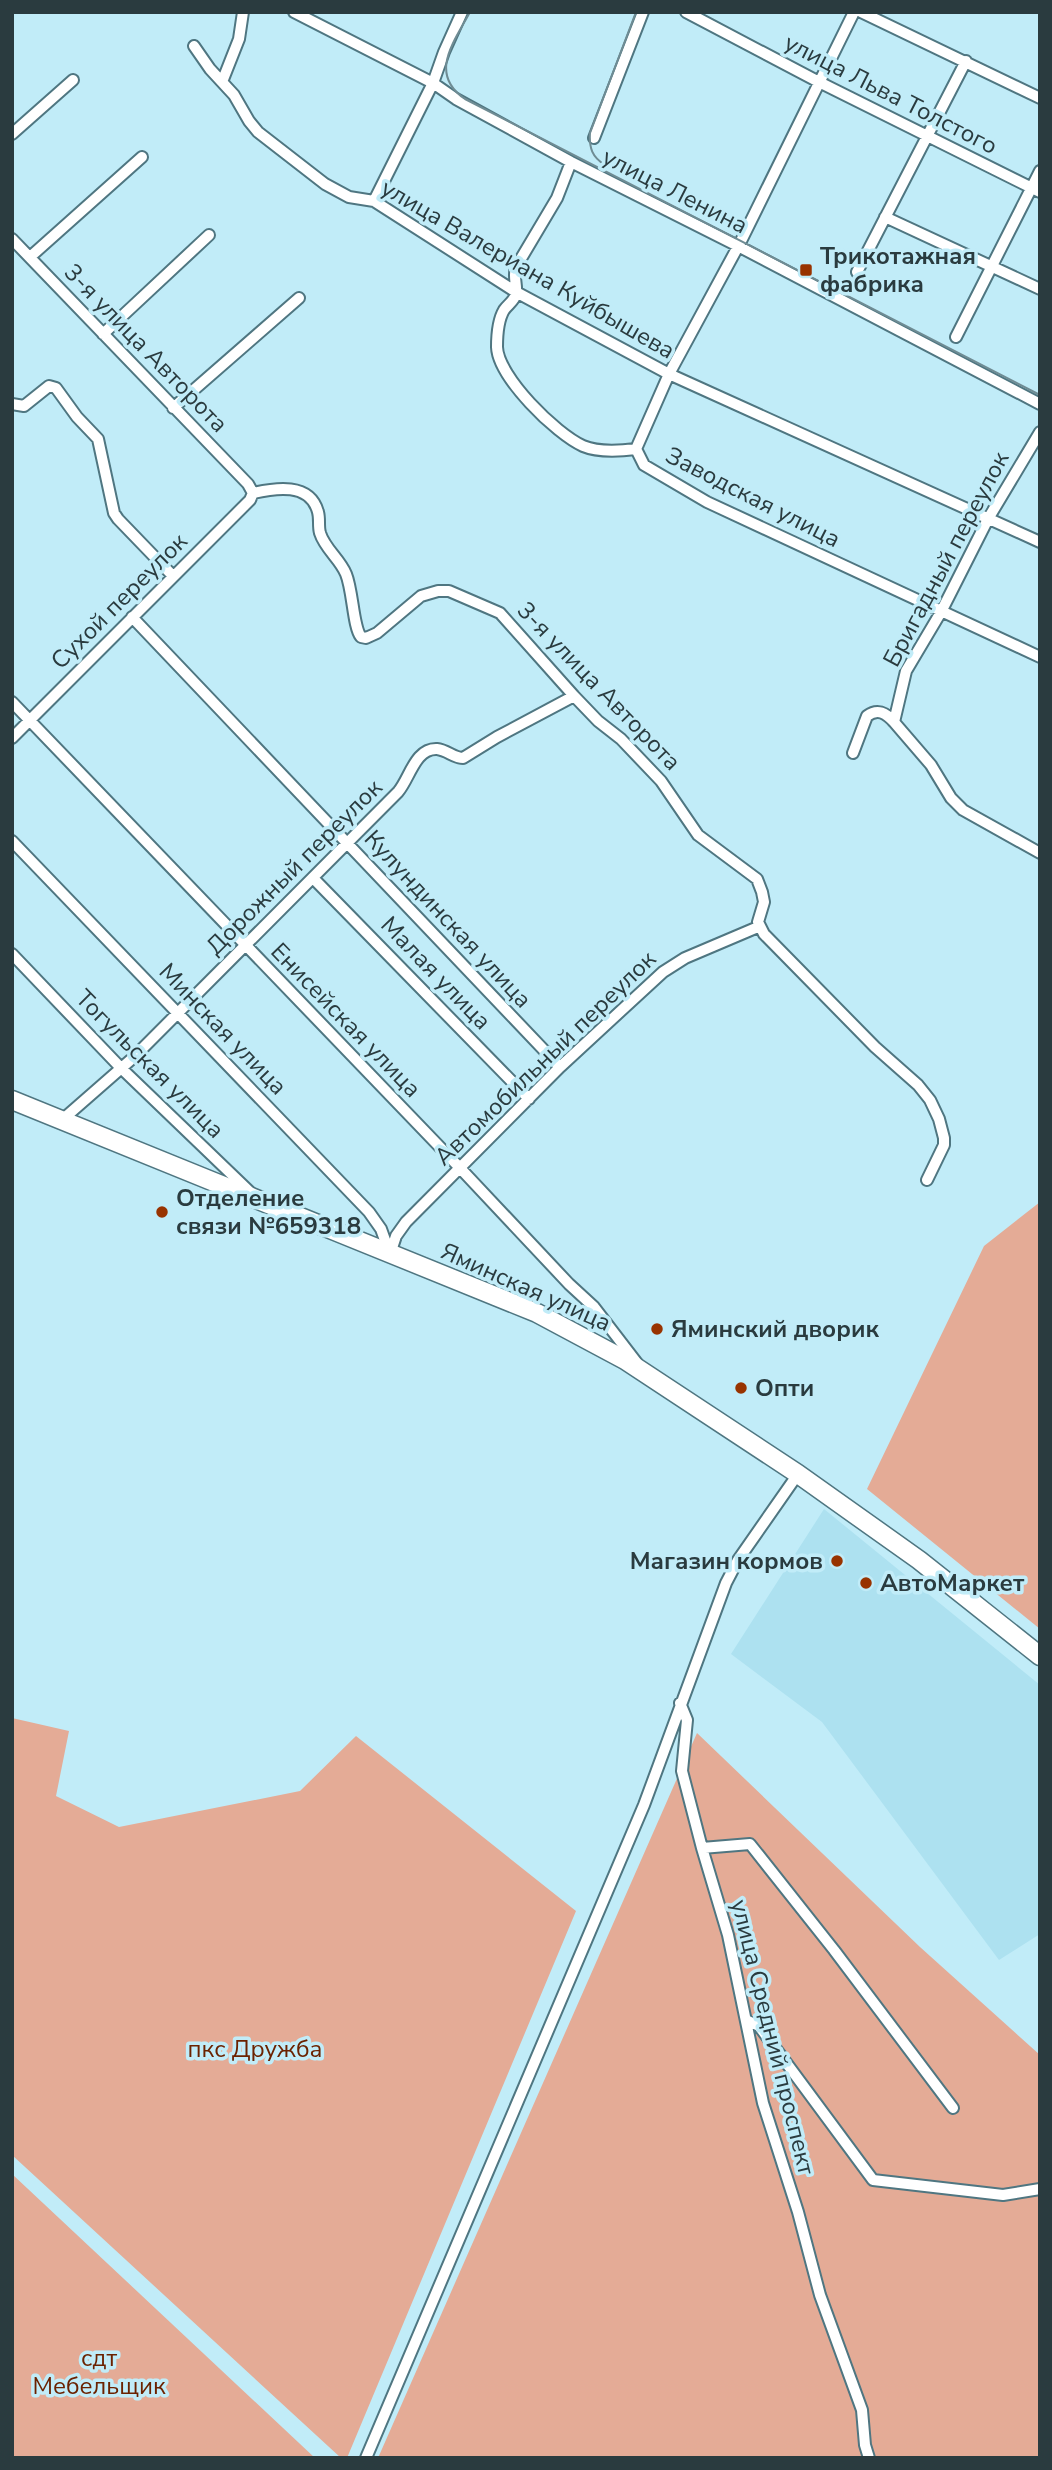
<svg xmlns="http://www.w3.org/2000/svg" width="1052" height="2470" viewBox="0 0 1052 2470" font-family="'Nunito Sans',sans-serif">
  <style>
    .built { fill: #ade1f0 }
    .green { fill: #e4ab96 }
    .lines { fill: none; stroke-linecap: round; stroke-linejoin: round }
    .minor-casing { stroke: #4f7681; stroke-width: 14 }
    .primary-casing { stroke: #4f7681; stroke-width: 21 }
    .minor { stroke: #fff; stroke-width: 10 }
    .primary { stroke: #fff; stroke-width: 18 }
    .tram { stroke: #6f8c94; stroke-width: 2 }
    .poi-dot { fill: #983300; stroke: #c1ecf8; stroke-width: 2.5 }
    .labels { text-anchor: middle; stroke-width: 7; stroke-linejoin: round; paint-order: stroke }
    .street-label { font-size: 24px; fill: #2a3b3f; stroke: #c1ecf8 }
    .poi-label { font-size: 24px; font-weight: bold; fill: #2a3b3f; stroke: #c1ecf8; text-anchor: start }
    .park-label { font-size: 24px; fill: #6b2200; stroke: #c1ecf8 }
  </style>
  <rect width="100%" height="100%" fill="#c1ecf8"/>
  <path class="built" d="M 824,1509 L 1040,1685 L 1040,1934 L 999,1960 L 822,1722 L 731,1654 Z"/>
  <path class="green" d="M 1040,1202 L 1040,1629 L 867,1489 L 984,1246 Z
    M 12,1718 L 69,1731 L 56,1796 L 119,1827 L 300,1791 L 356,1736 L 576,1911 L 347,2458 L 341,2458 L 12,2155 Z
    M 697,1733 L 920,1947 L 1040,2055 L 1040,2458 L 378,2458 Z
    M 12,2174 L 315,2458 L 12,2458 Z"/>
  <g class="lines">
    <g class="minor-casing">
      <path id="minor" d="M 294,12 L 433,83 L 456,99 L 571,162 L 738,246 L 1040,404
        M 686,12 L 819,82 L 1040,192
        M 861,12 L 1040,98
        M 194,46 L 210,69 L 234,95 L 249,121 L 258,132 L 325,184 L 349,197 L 374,201 L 516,292 L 669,374 L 1040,542
        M 222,82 L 239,39 L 243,12
        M 12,134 L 73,80
        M 594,138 L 643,12
        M 571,162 L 557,198 L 516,267 C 513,277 517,284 516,293 C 515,301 508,304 504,310 C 498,320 497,336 497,347 C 498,377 556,434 583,446 C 597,452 620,451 636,449 L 644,465 L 707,502 L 1040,657
        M 374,201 L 433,83 L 444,52 L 462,12
        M 885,217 L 1040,289
        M 12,239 L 248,484 L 253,493
        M 30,257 L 142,157
        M 857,272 L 966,61
        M 103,334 L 209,235
        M 956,337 L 1040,171
        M 12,404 L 24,406 L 49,386 L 56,388 L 77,417 L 98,439 L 114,513 L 118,519 L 173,576
        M 173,408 L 299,298
        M 636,449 L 669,374 L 741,241 L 854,12
        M 253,493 C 275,488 310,482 318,512 C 320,519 318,526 320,533 C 325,549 340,559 346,574 C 353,591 353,627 361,637 L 366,638 L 377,633 L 421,596 L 438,591 L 449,591 L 500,613 L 574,696 L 598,721 L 621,739 L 661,781 L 698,835 L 757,879 L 762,892 L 764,902 L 758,922 L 764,934 L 875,1047 L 918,1085 L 930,1100 L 939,1119 L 944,1138 L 944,1145 L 927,1180
        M 132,617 L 560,1067
        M 12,702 L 460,1168 L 569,1284 L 594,1307 L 637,1363
        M 894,722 L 931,765 L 951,798 L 963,810 L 1040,853
        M 12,738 L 250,500 L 253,493
        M 853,753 L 867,716 C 878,708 886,713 894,722 L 906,671 L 941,612 L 988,519 L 1040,432
        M 12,841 L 369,1212 L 381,1229 L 390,1254
        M 313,878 L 529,1099
        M 12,954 L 121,1068 L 250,1192
        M 62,1120 L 134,1057 L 398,792 C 410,778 415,748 437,749 C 447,750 454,758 463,758 L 497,737 L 574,696
        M 390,1254 L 396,1236 L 406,1222 L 560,1067 L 663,972 L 685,958 L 758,927
        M 680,1703 L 687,1720 L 682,1771 L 702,1848 L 728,1935 L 763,2103 L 798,2212 L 820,2295 L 862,2410 L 865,2445 L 869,2458
        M 702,1848 L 750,1844 L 834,1950 L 953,2108
        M 746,2020 L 759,2026 L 873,2180 L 1003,2195 L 1040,2189
        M 366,2458 L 644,1805 L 726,1583 L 738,1560 L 798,1474"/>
    </g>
    <g class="primary-casing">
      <path id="primary" d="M 12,1100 L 537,1313 L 625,1360 L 798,1474 L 919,1560 L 1040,1656"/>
    </g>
    <use href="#minor" class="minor"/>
    <use href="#primary" class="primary"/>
    <path class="tram" d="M 470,12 C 454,42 428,74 465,99 L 1040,395
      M 605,165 C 592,157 589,148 590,133 L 636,12"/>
  </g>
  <g class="poi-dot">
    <rect x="799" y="263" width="14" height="14" rx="3.5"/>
    <circle cx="162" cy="1212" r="7"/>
    <circle cx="657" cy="1329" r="7"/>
    <circle cx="741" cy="1388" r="7"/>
    <circle cx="837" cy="1561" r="7"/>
    <circle cx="866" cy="1583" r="7"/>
  </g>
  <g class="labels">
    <g class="street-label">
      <text transform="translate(891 94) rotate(27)" y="8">улица Льва Толстого</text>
      <text transform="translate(675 191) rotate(27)" y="8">улица Ленина</text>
      <text transform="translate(528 269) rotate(30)" y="8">улица Валериана Куйбышева</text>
      <text transform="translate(146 348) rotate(46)" y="8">3-я улица Авторота</text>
      <text transform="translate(753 497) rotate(27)" y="8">Заводская улица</text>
      <text transform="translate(946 559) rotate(-62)" y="8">Бригадный переулок</text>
      <text transform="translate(119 601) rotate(-45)" y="8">Сухой переулок</text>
      <text transform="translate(599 686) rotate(46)" y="8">3-я улица Авторота</text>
      <text transform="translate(294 867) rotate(-45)" y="8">Дорожный переулок</text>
      <text transform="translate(448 919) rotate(47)" y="8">Кулундинская улица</text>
      <text transform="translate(436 973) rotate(46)" y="8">Малая улица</text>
      <text transform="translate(346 1020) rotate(46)" y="8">Енисейская улица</text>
      <text transform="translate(223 1029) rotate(46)" y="8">Минская улица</text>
      <text transform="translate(545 1058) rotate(-44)" y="8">Автомобильный переулок</text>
      <text transform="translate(150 1064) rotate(45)" y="8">Тогульская улица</text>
      <text transform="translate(526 1287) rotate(24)" y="8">Яминская улица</text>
      <text transform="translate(773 2037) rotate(76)" y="8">улица Средний проспект</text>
    </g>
    <g class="poi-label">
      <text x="820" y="264">Трикотажная<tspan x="820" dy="28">фабрика</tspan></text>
      <text x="176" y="1206">Отделение<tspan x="176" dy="28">связи №659318</tspan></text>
      <text x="671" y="1337">Яминский дворик</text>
      <text x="755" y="1396">Опти</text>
      <text x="823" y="1569" text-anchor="end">Магазин кормов</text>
      <text x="880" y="1591">АвтоМаркет</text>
    </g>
    <g class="park-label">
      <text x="255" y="2057">пкс Дружба</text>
      <text x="99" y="2366">сдт<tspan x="99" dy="28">Мебельщик</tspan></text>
    </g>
  </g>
  <rect width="1052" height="2470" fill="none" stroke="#2a3b3f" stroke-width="28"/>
</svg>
